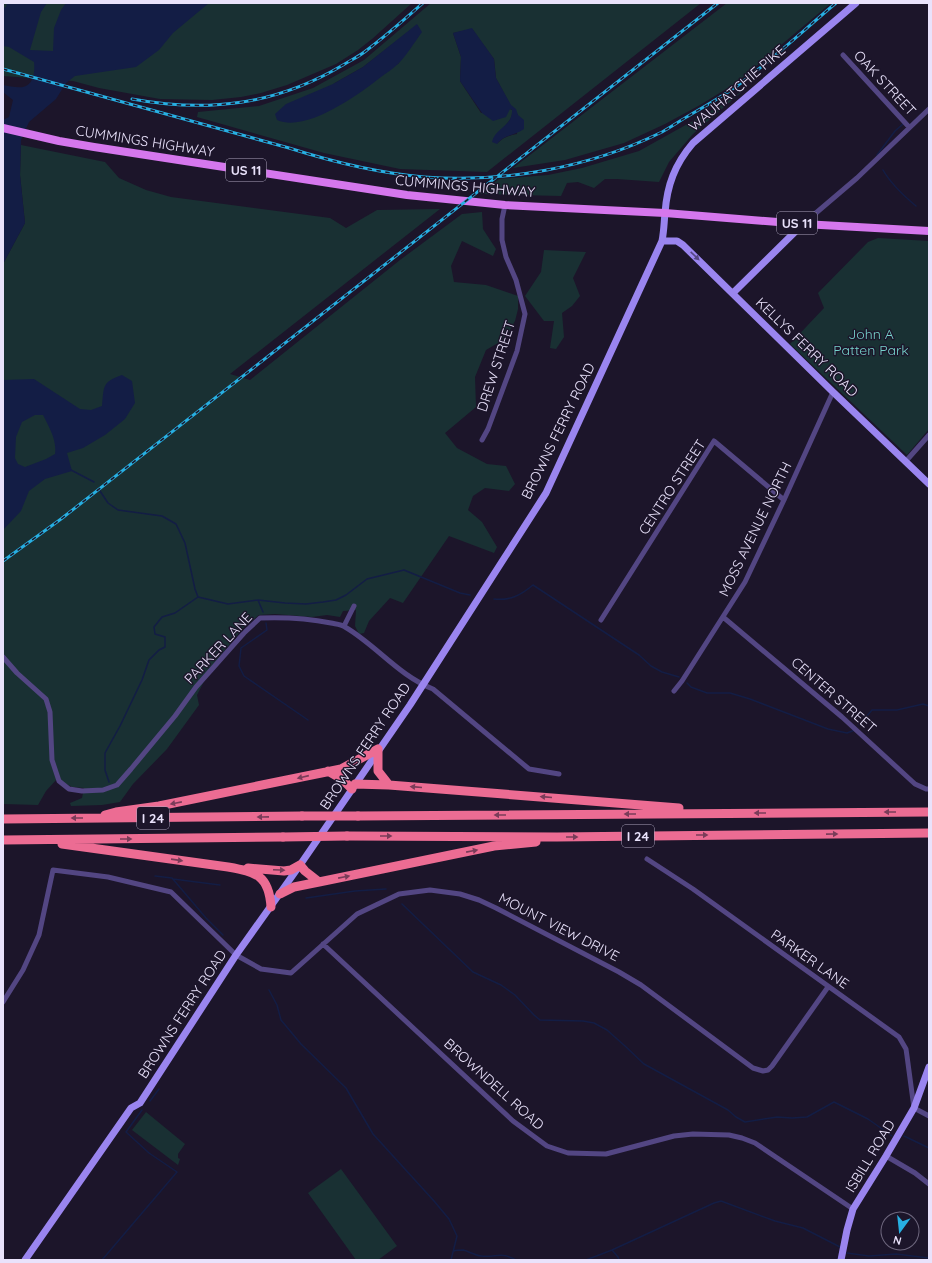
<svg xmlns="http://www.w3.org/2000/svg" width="932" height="1263" viewBox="0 0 932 1263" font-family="Quicksand,sans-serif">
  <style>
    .green { fill: #193033; fill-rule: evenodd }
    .water { fill: #131d45; fill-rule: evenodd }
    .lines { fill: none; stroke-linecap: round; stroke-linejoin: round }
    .stream { stroke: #131d45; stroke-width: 1.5 }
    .street { stroke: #534683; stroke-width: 5 }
    .secondary { stroke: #9a85ef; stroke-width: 7 }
    .primary { stroke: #d577ed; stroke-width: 8 }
    .highway { stroke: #ec6c93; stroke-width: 9 }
    .rail-casing { stroke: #27afe2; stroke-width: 3 }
    .rail { stroke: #1c152a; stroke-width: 1.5; stroke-dasharray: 4.5; stroke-linecap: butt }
    .highway-bridge { stroke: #ec6c93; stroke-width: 9 }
    .oneway { fill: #554783 }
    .oneway2 { fill: #7a3c59 }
    .labels { text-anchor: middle; stroke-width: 3; stroke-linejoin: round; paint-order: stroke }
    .shield { fill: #1c152a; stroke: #aca4bc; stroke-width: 1 }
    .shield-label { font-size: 13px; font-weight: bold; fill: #e9e2fb }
    .street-label { font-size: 14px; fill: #e9e2fb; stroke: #1c152a }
    .park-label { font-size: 14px; fill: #76d3cc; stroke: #1c152a }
  </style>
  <rect width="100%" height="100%" fill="#1c152a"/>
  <path class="green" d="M 3,3 L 412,3 L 372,39 L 358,50 L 336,64 L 287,85 L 261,93 L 241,97 L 212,100 L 160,99 L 99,88 L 73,81 L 3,76 Z
    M 431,3 L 701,3 L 487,172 L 400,169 L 324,153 L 197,117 L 198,112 L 259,106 L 313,88 L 364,60 ZM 417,25 L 421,32 L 398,64 L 333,84 L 363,67 ZM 472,29 L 494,59 L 496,78 L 511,106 L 518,115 L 517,134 C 508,136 503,137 497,144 C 499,139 502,133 504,128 C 508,121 513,119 512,110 L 510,109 L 481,113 L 460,81 L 461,57 L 453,33 Z
    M 727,3 L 831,3 L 736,83 L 700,105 L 665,124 L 624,143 L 565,160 L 513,168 Z
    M 745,89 L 693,134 L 669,162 L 659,182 L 617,179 L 605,179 L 594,188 L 578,182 L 567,183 L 561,196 L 480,194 L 499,179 L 548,175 L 582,168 L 639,151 L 725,103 Z
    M 21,145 L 105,162 L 119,178 L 146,190 L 171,197 L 330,218 L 346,228 L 377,210 L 440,209 L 230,374 L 250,380 L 400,260 L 462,214 L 482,212 L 483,229 L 496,249 L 493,256 L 462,241 L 451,266 L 454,282 L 486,285 L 518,296 L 518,309 L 515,321 L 505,339 L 486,350 L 475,377 L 476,407 L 445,433 L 457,448 L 487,464 L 506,466 L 515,484 L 509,491 L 485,488 L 473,496 L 468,510 L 482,522 L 497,547 L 494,553 L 449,536 L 403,603 L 390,598 L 369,621 L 364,633 L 359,634 L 355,626 L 356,610 L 343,611 L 340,617 L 327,615 L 312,617 L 275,614 L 259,615 L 243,628 L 212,666 L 197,695 L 199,705 L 167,749 L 133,784 L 120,802 L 102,805 L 71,806 L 70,803 L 82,798 L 84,788 L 72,787 L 57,779 L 46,791 L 38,805 L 3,804 L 3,264 L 25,223 L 20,175 Z
    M 878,238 L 929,241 L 929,429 L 907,455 L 790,344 L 824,308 L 818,293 L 868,242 Z
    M 544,250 L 586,252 L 573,278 L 580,296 L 572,306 L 562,313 L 564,337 L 556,349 L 550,348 L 554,321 L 544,321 L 525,296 L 541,272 Z
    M 146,1112 L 185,1144 L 178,1154 L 178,1158 L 180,1159 L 178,1165 L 132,1130 Z
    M 341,1169 L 397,1246 L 378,1260 L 356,1260 L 308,1193 Z"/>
  <path class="water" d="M 7,3 L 47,3 L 41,12 L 30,50 L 53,51 L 54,28 L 61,10 L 66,3 L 209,3 L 173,33 L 159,50 L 136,67 L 75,76 L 66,83 L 56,99 L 29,122 L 21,140 L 20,175 L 25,223 L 3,264 L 3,120 L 9,117 L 13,100 L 3,92 L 3,85 C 9,86 17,88 23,87 C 34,85 35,71 34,62 L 9,47 L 3,46 L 3,8 L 6,7 Z
    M 417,24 L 422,32 C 414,43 407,55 398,64 C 393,69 386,73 381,77 C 358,95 306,133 277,120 L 275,114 L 286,104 L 333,84 L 363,67 Z
    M 472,28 L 494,59 L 496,78 L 511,105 L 516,109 L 518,115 L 524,120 L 524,129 C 514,136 505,134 497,144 L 492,142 C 495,128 513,126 512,110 L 510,109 L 506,117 L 493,121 L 482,113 L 460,81 L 461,57 L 453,33 Z
    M 122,375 L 132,381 L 135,403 L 125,419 L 105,435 L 83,448 L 67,453 L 72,471 L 45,479 L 29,491 L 21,511 L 3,530 L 3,380 L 34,379 L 80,409 L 91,410 L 102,406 C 104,386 102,382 122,375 ZM 35,415 L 43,415 C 49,427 57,440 55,454 L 46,459 L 25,467 L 18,464 L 15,458 L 16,437 L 22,422 Z"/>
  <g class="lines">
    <path class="stream" d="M 877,155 L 895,131 L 903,124
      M 883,170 C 891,184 904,196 916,206
      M 71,470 L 94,482
      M 100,491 L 108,503 L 118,510 L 162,516 L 176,524 L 185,543 L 195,589 L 198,597
      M 494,599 C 510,601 521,595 533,585 L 639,655 L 651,666 L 662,672 L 679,677
      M 258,600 L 263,612
      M 266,623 L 267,630 L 241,648 L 239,666 L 244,676 L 308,720
      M 687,683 L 691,687 L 707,693 L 730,693 L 750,699 L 828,729 L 847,733 L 855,730
      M 859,725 L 872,710 L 897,710 L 923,704 L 929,706
      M 109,782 L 105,770 L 105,753 L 120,726 L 142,680 L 149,660 L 159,650 L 165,647 L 165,637 L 155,634 L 154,627 L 162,617 L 175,613 L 198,597 L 228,604 L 258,600 L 285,603 L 306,604 L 323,602 L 336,600 L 346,595 L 367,579 L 404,570 L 460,593 L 470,595
      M 155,876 L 172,878 L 206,918 L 223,935
      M 173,879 L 220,885
      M 306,898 L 355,891 L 386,889
      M 402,904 L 473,972 L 501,985 L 515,995 L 534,1015 L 540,1020 L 583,1021 L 594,1023 L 607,1030 L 625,1046 L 644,1064 L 728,1110 L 736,1117 L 745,1122 L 777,1117 L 792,1118 L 807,1117 L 834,1102 L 868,1119 L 892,1136
      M 269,990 L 277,1005 L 281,1020 L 301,1044 L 346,1088 L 373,1134 L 434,1201 L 449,1219 L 457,1236 L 451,1260
      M 150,1101 L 159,1089
      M 904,1136 L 929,1148
      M 612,1250 L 618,1257 L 619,1260
      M 454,1251 C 456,1250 460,1250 463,1250 C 468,1251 474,1255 481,1256 C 496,1258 500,1251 516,1260
      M 847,1253 L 869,1256 L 896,1254 L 929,1258
      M 102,1260 L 177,1172 L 149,1153 L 126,1132 L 142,1110
      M 586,1260 L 612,1250 L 714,1203 L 721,1201 L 775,1221 L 803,1228 L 840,1247"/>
    <path class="street" d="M 843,55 L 909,127
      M 803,224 L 857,178 L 929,109
      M 482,440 L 488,429 L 517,351 L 525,314 L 516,280 L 506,257 L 502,240 L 502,219 L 505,205
      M 906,461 L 929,435
      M 723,617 L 842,717 L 915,784 L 926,789 L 929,789
      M 601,620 L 714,441 L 784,500
      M 344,626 L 354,606
      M 3,657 L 17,673 L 46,699 L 50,712 L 52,760 L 59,781 L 69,789 L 82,791 L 103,790 L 117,785 L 131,769 L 175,716 L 196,687 L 244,633 L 260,618 C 285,617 306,618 331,623 C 335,624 341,624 345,627 C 376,645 399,676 433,689 L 529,769 L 559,774
      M 674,691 L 682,681 L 745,582 L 784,500 L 833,392
      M 647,859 L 693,889 L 899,1037 L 906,1049 L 907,1056 L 914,1108 L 929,1116
      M 323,944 L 513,1121 L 547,1146 L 568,1153 L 606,1154 L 674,1136 L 693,1134 L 729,1135 L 742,1138 L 755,1143 L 853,1209
      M 3,1002 L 23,970 L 39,935 L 53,870 L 108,877 L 171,892 L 236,955 L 261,969 L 291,973 L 357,914 L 399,894 L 430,890 L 460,894 L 479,900 L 496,908 L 619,972 L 641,985 L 753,1068 L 763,1071 L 768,1070 L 772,1066 L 828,987
      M 886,1156 L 915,1173 L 929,1184"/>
    <path class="secondary" d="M 662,241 L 677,241 L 683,245 L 833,392 L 929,484
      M 733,293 L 803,224
      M 25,1260 L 131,1108 L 140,1103 L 236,955 L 300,865 L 410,705 L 546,493 L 662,241 C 664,231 664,223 665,213 C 667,185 675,164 693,143 L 856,3
      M 841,1260 L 847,1230 L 853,1209 L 886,1156 L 914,1108 L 929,1067"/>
    <path class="primary" d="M 3,128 L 59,141 L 94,147 L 407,195 L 505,205 L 665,213 L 803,224 L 929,231"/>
    <path class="highway" d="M 378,749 L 378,771 L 389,785 L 679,808
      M 328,771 L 342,779 L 352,789
      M 355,784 L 389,785
      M 105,815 L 116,812 L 159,806 L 341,769 L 378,749
      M 358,816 L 929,812
      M 3,819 L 302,816
      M 347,836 L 557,837 L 929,833
      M 3,840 L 283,837
      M 62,844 L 228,867 C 256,872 269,875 271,907
      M 248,868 L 284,871 L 291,870 L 300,865 L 305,871 L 319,882
      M 280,894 L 294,887 L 319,882 L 494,846 L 536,842"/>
    <g class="rail-casing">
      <path id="rail" d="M 3,69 L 289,148 C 333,162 378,173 424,177 C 504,183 589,168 662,132 C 671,127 681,120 690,115 C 707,105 725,95 741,83 C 774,58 805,29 836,3
        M 132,99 C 208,113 276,105 343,65 C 351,60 360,56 367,50 C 386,36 405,19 423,3
        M 3,561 L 61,519 L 718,3"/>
    </g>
    <use href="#rail" class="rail"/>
    <path class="highway-bridge" d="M 302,816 L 358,816
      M 283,837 L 347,836"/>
  </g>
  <defs><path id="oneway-solid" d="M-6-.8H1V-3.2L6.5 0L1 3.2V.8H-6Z"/></defs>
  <use class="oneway" href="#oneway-solid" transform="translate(695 256) rotate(44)"/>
  <g class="oneway2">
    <use href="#oneway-solid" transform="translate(303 777) rotate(167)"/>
    <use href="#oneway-solid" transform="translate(416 787) rotate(-175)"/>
    <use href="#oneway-solid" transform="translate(546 797) rotate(-175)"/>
    <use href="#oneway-solid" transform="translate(176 803) rotate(169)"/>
    <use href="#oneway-solid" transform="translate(890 812) rotate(180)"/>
    <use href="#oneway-solid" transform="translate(760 813) rotate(180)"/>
    <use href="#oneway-solid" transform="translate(630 814) rotate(180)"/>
    <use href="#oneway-solid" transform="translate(500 815) rotate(180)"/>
    <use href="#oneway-solid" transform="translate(263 817) rotate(179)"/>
    <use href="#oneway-solid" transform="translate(77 818) rotate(180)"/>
    <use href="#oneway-solid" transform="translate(832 834) rotate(-1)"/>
    <use href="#oneway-solid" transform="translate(702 835)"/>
    <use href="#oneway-solid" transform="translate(386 836)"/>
    <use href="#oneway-solid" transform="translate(572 837)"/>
    <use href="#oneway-solid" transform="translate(126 839)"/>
    <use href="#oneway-solid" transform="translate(472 851) rotate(-11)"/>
    <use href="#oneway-solid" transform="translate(177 860) rotate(8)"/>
    <use href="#oneway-solid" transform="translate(279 870) rotate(3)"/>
    <use href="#oneway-solid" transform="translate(344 877) rotate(-11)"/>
  </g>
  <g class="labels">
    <g class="shield">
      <rect x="226" y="159" width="40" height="22" rx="3"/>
      <rect x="777" y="212" width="40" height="22" rx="3"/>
      <rect x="137" y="807" width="32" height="22" rx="3"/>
      <rect x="622" y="825" width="32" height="22" rx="3"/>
    </g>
    <g class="shield-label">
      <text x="246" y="175">US 11</text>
      <text x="797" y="228">US 11</text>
      <text x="153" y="823">I 24</text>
      <text x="638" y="841">I 24</text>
    </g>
    <g class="street-label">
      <text transform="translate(885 83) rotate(47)" y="5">OAK STREET</text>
      <text transform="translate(737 88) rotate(-41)" y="5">WAUHATCHIE PIKE</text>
      <text transform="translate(145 141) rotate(9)" y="5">CUMMINGS HIGHWAY</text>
      <text transform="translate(465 186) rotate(5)" y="5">CUMMINGS HIGHWAY</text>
      <text transform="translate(807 347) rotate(44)" y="5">KELLYS FERRY ROAD</text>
      <text transform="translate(496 366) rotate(-72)" y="5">DREW STREET</text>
      <text transform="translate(558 431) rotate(-64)" y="5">BROWNS FERRY ROAD</text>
      <text transform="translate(672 487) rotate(-57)" y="5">CENTRO STREET</text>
      <text transform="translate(755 529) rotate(-64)" y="5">MOSS AVENUE NORTH</text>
      <text transform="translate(218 648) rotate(-47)" y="5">PARKER LANE</text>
      <text transform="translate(834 695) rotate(41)" y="5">CENTER STREET</text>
      <text transform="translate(365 746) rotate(-56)" y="5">BROWNS FERRY ROAD</text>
      <text transform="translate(559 927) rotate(27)" y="5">MOUNT VIEW DRIVE</text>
      <text transform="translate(810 959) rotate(35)" y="5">PARKER LANE</text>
      <text transform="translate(182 1014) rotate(-57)" y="5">BROWNS FERRY ROAD</text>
      <text transform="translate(494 1084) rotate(42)" y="5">BROWNDELL ROAD</text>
      <text transform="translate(870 1156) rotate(-59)" y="5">ISBILL ROAD</text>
    </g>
    <g class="park-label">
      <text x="871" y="339">John A<tspan x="871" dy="16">Patten Park</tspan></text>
    </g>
  </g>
  <rect width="932" height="1263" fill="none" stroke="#e9e2fb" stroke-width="8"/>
  <g transform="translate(900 1231) rotate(195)"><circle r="19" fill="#1c152a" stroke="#6e677e"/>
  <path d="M0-3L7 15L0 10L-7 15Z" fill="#27afe2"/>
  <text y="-6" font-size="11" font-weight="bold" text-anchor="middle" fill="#e9e2fb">N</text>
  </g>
</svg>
